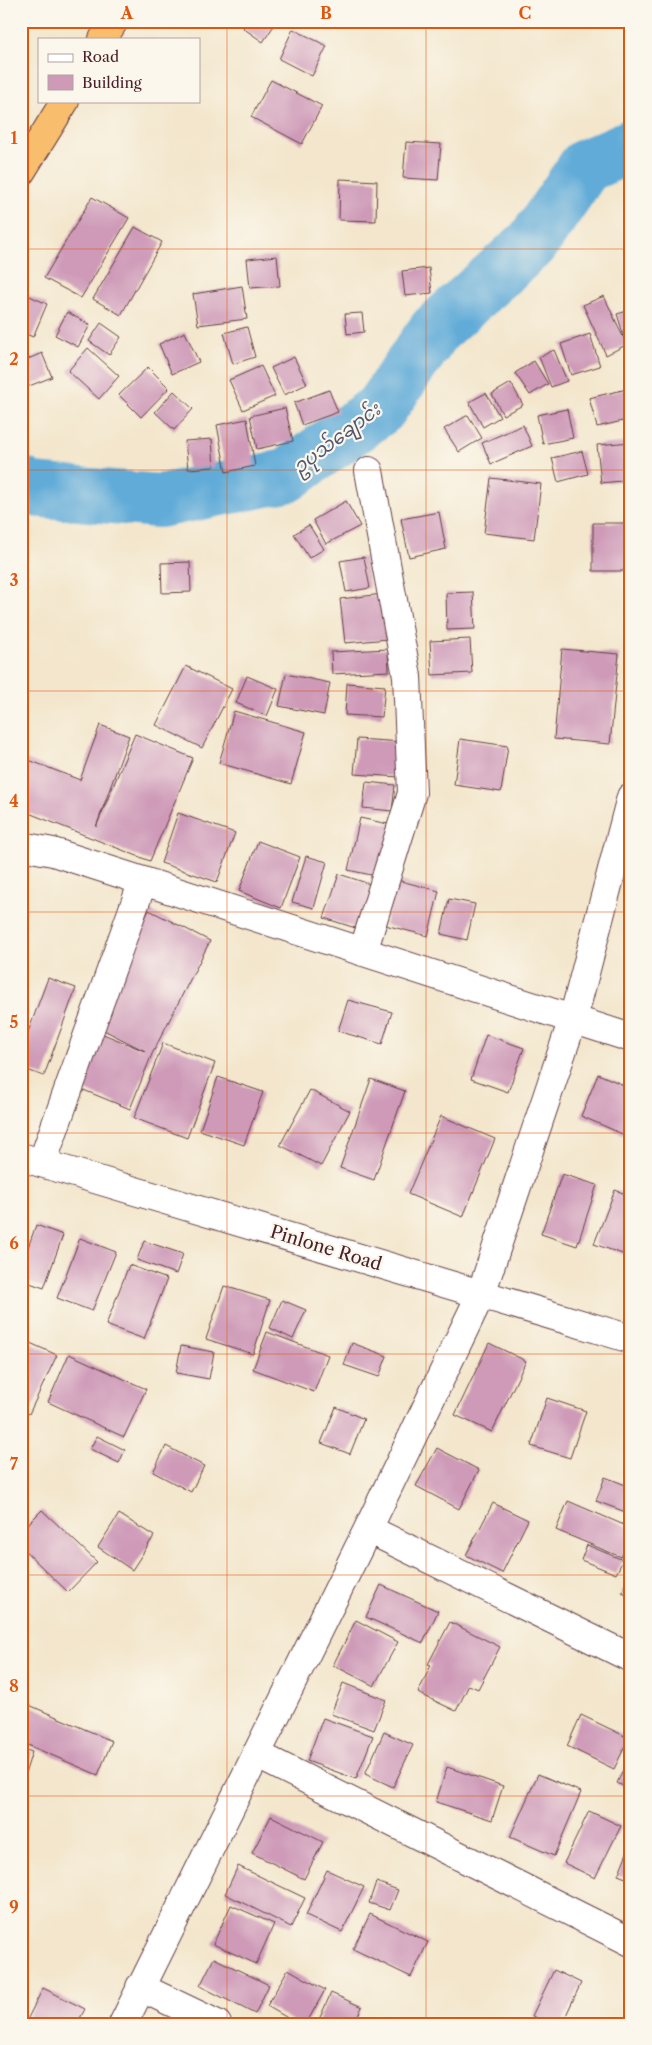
<svg xmlns="http://www.w3.org/2000/svg" width="652" height="2045" viewBox="0 0 652 2045" font-family="'Libre Caslon Text','Noto Sans Myanmar',serif">
  <style>
    .lines { fill: none; stroke-linecap: round; stroke-linejoin: round }
    .river { stroke: #60abd8; stroke-width: 54 }
    .building { fill: #ce9ab8 }
    .minor-casing { stroke: #633d43; stroke-width: 30 }
    .tertiary-casing { stroke: #633d43; stroke-width: 30 }
    .trunk-casing { stroke: #633d43; stroke-width: 30 }
    .minor { stroke: #fff; stroke-width: 28 }
    .tertiary { stroke: #fff; stroke-width: 28 }
    .trunk { stroke: #f9be6d; stroke-width: 28 }
    .grid { fill: none; stroke: #e0560e; stroke-width: 1; stroke-opacity: 0.55 }
    .labels { text-anchor: middle; stroke-width: 4.5; stroke-linejoin: round; paint-order: stroke }
    .street-label { font-size: 18px; fill: #4a1f2b; stroke: #fbf7ec }
    .water-label { font-size: 19px; font-style: italic; fill: #535770; stroke: #fbf7ec }
    .neatline { fill: none; stroke: #e0560e; stroke-width: 2 }
    .grid-label { font-size: 16px; text-anchor: middle; font-weight: bold; fill: #e0560e }
  </style>
  <rect width="100%" height="100%" fill="#fbf7ec"/>
  <filter id="ink" filterUnits="userSpaceOnUse"><feTurbulence type="fractalNoise" baseFrequency=".02" numOctaves="2"/><feDisplacementMap in="SourceGraphic" scale="10" xChannelSelector="R" yChannelSelector="G"/><feConvolveMatrix kernelMatrix="1 2 1 2 8 2 1 2 1" color-interpolation-filters="sRGB"/></filter>
  <filter id="wash" filterUnits="userSpaceOnUse"><feTurbulence type="fractalNoise" baseFrequency=".0096" numOctaves="4" result="noise"/><feDisplacementMap in="SourceGraphic" scale="20" xChannelSelector="R" yChannelSelector="G"/><feGaussianBlur stdDeviation="1.12" result="paint"/><feColorMatrix in="noise" values="0 0 0 0 0 0 0 0 0 0 0 0 0 0 0 0 0 1.4 0 .05"/><feComposite in="paint" operator="in"/></filter>
  <g filter="url(#wash)">
    <rect width="100%" height="100%" fill="#f3e6cc"/>
    <g class="lines">
      <path class="river" d="M 21,483 L 33,490 L 159,501 L 286,476 L 380,409 L 435,330 L 533,242 L 585,166 L 631,146"/>
    </g>
    <g id="blocks">
      <path class="building" d="M 248,21 L 277,21 L 263,42 L 243,28 Z
        M 293,29 L 327,46 L 312,76 L 279,59 Z
        M 271,80 L 322,106 L 302,144 L 251,117 Z
        M 406,142 L 441,144 L 438,180 L 403,178 Z
        M 340,179 L 377,181 L 376,221 L 339,220 Z
        M 92,197 L 129,218 L 81,298 L 44,278 Z
        M 135,227 L 162,242 L 121,315 L 93,299 Z
        M 277,256 L 280,286 L 250,288 L 247,259 Z
        M 429,268 L 432,293 L 405,296 L 402,271 Z
        M 242,286 L 247,319 L 198,325 L 193,294 Z
        M 21,292 L 47,304 L 33,337 L 21,332 Z
        M 604,296 L 626,343 L 617,314 L 631,310 L 631,346 L 626,345 L 606,355 L 583,305 Z
        M 67,312 L 90,325 L 78,347 L 55,335 Z
        M 362,313 L 364,332 L 347,334 L 345,314 Z
        M 101,323 L 121,337 L 109,355 L 89,341 Z
        M 247,327 L 255,357 L 233,364 L 224,333 Z
        M 185,332 L 199,362 L 172,374 L 159,344 Z
        M 590,334 L 600,366 L 571,375 L 561,344 Z
        M 88,348 L 119,376 L 99,399 L 68,371 Z
        M 554,350 L 567,381 L 551,387 L 539,357 Z
        M 42,353 L 52,377 L 24,388 L 21,382 L 21,362 Z
        M 294,357 L 307,384 L 284,395 L 271,368 Z
        M 534,361 L 548,384 L 530,395 L 515,373 Z
        M 261,366 L 275,396 L 243,410 L 229,380 Z
        M 148,367 L 169,388 L 141,417 L 119,395 Z
        M 511,383 L 523,405 L 503,415 L 492,394 Z
        M 631,388 L 631,419 L 597,427 L 589,398 Z
        M 329,390 L 338,412 L 302,425 L 294,403 Z
        M 174,391 L 193,409 L 174,430 L 155,412 Z
        M 486,393 L 500,417 L 483,427 L 469,402 Z
        M 285,408 L 293,441 L 257,449 L 250,416 Z
        M 567,409 L 573,438 L 543,444 L 537,415 Z
        M 468,415 L 482,438 L 459,452 L 444,429 Z
        M 247,419 L 255,466 L 226,472 L 217,425 Z
        M 523,425 L 532,446 L 491,464 L 482,443 Z
        M 212,439 L 214,467 L 188,469 L 185,441 Z
        M 631,442 L 631,480 L 601,483 L 597,445 Z
        M 582,451 L 588,474 L 558,482 L 552,458 Z
        M 491,478 L 541,484 L 534,539 L 484,533 Z
        M 346,501 L 360,526 L 326,544 L 313,520 Z
        M 439,512 L 446,549 L 409,557 L 401,519 Z
        M 593,523 L 631,523 L 631,571 L 593,571 Z
        M 309,525 L 324,549 L 309,558 L 294,534 Z
        M 364,557 L 370,588 L 346,592 L 340,561 Z
        M 190,562 L 191,592 L 162,593 L 161,563 Z
        M 473,592 L 475,629 L 447,630 L 446,593 Z
        M 383,594 L 388,639 L 345,643 L 340,599 Z
        M 470,639 L 472,673 L 432,675 L 430,641 Z
        M 388,649 L 389,671 L 332,674 L 331,652 Z
        M 562,649 L 619,654 L 610,744 L 554,739 Z
        M 186,666 L 232,689 L 202,748 L 156,725 Z
        M 286,674 L 330,683 L 324,715 L 279,706 Z
        M 247,676 L 278,689 L 267,716 L 236,703 Z
        M 347,683 L 385,686 L 382,717 L 345,715 Z
        M 234,711 L 306,732 L 291,784 L 219,763 Z
        M 100,725 L 129,736 L 96,827 L 135,734 L 193,758 L 150,861 L 21,810 L 21,757 L 80,780 Z
        M 357,739 L 403,742 L 400,777 L 354,774 Z
        M 460,739 L 508,746 L 501,792 L 454,785 Z
        M 366,782 L 395,785 L 392,811 L 363,808 Z
        M 178,813 L 235,833 L 217,882 L 161,863 Z
        M 360,818 L 397,826 L 385,878 L 348,870 Z
        M 258,841 L 300,857 L 281,908 L 239,891 Z
        M 306,856 L 327,862 L 314,908 L 292,902 Z
        M 339,874 L 379,887 L 365,931 L 324,918 Z
        M 397,880 L 439,891 L 428,936 L 385,925 Z
        M 449,899 L 475,904 L 467,940 L 441,934 Z
        M 149,910 L 210,941 L 152,1054 L 130,1109 L 64,1082 L 86,1027 L 145,1051 L 92,1024 Z
        M 48,978 L 76,988 L 44,1076 L 21,1068 L 21,1051 Z
        M 348,1000 L 392,1012 L 382,1044 L 338,1031 Z
        M 21,1009 L 28,1010 L 22,1036 L 21,1036 Z
        M 486,1035 L 524,1048 L 508,1092 L 471,1079 Z
        M 163,1043 L 215,1063 L 187,1138 L 134,1118 Z
        M 598,1074 L 631,1088 L 631,1128 L 627,1136 L 581,1116 Z
        M 218,1077 L 263,1092 L 244,1145 L 200,1130 Z
        M 371,1079 L 405,1091 L 374,1180 L 340,1168 Z
        M 310,1090 L 350,1111 L 321,1166 L 280,1145 Z
        M 441,1116 L 495,1139 L 463,1217 L 408,1194 Z
        M 562,1174 L 597,1185 L 577,1246 L 541,1234 Z
        M 615,1190 L 631,1196 L 631,1257 L 594,1244 Z
        M 36,1225 L 63,1235 L 44,1288 L 21,1280 L 21,1267 Z
        M 80,1238 L 116,1252 L 92,1311 L 57,1298 Z
        M 144,1241 L 183,1254 L 176,1274 L 137,1260 Z
        M 129,1265 L 167,1279 L 144,1339 L 106,1325 Z
        M 224,1286 L 270,1300 L 253,1354 L 206,1339 Z
        M 282,1300 L 306,1310 L 293,1339 L 270,1328 Z
        M 267,1332 L 328,1355 L 314,1392 L 253,1369 Z
        M 21,1339 L 57,1355 L 29,1414 L 21,1411 Z
        M 352,1343 L 387,1356 L 379,1377 L 344,1365 Z
        M 489,1343 L 526,1361 L 492,1432 L 455,1415 Z
        M 181,1346 L 214,1352 L 209,1379 L 176,1373 Z
        M 69,1354 L 146,1389 L 124,1437 L 48,1402 Z
        M 547,1398 L 586,1411 L 570,1458 L 531,1446 Z
        M 336,1407 L 364,1419 L 350,1454 L 321,1443 Z
        M 97,1436 L 125,1450 L 119,1463 L 90,1449 Z
        M 166,1446 L 204,1466 L 191,1492 L 153,1472 Z
        M 437,1448 L 479,1470 L 459,1509 L 416,1486 Z
        M 605,1477 L 631,1487 L 631,1514 L 596,1501 Z
        M 568,1501 L 631,1528 L 631,1536 L 621,1557 L 556,1530 Z
        M 493,1503 L 528,1520 L 502,1573 L 466,1555 Z
        M 42,1510 L 97,1562 L 68,1592 L 21,1547 L 21,1531 Z
        M 119,1514 L 154,1536 L 132,1570 L 98,1547 Z
        M 587,1545 L 623,1560 L 616,1574 L 581,1560 Z
        M 631,1574 L 631,1596 L 622,1592 Z
        M 381,1585 L 438,1611 L 423,1643 L 366,1617 Z
        M 356,1620 L 398,1642 L 374,1686 L 333,1665 Z
        M 450,1622 L 500,1647 L 478,1689 L 469,1685 L 456,1711 L 418,1693 L 431,1665 L 428,1664 Z
        M 343,1683 L 386,1700 L 374,1730 L 331,1714 Z
        M 29,1705 L 112,1741 L 98,1775 L 21,1742 L 21,1724 Z
        M 581,1715 L 629,1738 L 614,1769 L 567,1746 Z
        M 323,1718 L 373,1736 L 356,1779 L 307,1761 Z
        M 384,1732 L 413,1745 L 393,1787 L 365,1774 Z
        M 21,1748 L 32,1752 L 22,1783 L 21,1783 Z
        M 631,1754 L 631,1790 L 617,1783 Z
        M 447,1767 L 503,1786 L 492,1820 L 436,1802 Z
        M 538,1774 L 581,1792 L 554,1856 L 510,1837 Z
        M 589,1811 L 621,1826 L 595,1878 L 564,1863 Z
        M 271,1816 L 323,1842 L 304,1879 L 252,1853 Z
        M 631,1843 L 631,1880 L 618,1875 Z
        M 238,1866 L 305,1898 L 291,1927 L 225,1894 Z
        M 327,1870 L 364,1887 L 342,1932 L 306,1915 Z
        M 376,1882 L 398,1890 L 390,1910 L 369,1903 Z
        M 231,1905 L 274,1924 L 256,1964 L 213,1944 Z
        M 370,1914 L 428,1942 L 411,1977 L 353,1949 Z
        M 214,1958 L 269,1985 L 255,2014 L 200,1986 Z
        M 288,1969 L 325,1990 L 306,2024 L 298,2024 L 267,2006 Z
        M 554,1970 L 581,1983 L 562,2024 L 550,2024 L 532,2016 Z
        M 43,1988 L 85,2009 L 77,2024 L 25,2024 Z
        M 331,1993 L 362,2007 L 354,2024 L 317,2024 Z"/>
    </g>
  </g>
  <g filter="url(#ink)">
    <use href="#blocks" fill-opacity="0" stroke="#633d43" stroke-width="1"/>
    <g class="lines">
      <g class="minor-casing">
        <path id="minor" d="M 21,846 L 53,852 L 631,1038
          M 363,952 L 412,793 L 407,676 L 369,471
          M 42,1163 L 143,881
          M 368,1529 L 631,1658
          M 256,1754 L 631,1942
          M 140,1987 L 217,2024
          M 123,2024 L 368,1529 L 481,1294 L 573,1019 L 631,797"/>
      </g>
      <g class="tertiary-casing">
        <path id="tertiary" d="M 21,1157 L 631,1339"/>
      </g>
      <g class="trunk-casing">
        <path id="trunk" d="M 103,39 L 114,21
          M 21,172 L 65,101"/>
      </g>
      <use href="#minor" class="minor"/>
      <use href="#tertiary" class="tertiary"/>
      <use href="#trunk" class="trunk"/>
    </g>
  </g>
  <path class="grid" d="M 227,21 L 227,2024M 426,21 L 426,2024M 21,249 L 631,249M 21,470 L 631,470M 21,691 L 631,691M 21,912 L 631,912M 21,1133 L 631,1133M 21,1354 L 631,1354M 21,1575 L 631,1575M 21,1796 L 631,1796"/>
  <g class="labels">
    <g class="street-label">
      <text transform="translate(326 1248) rotate(17)" y="6">Pinlone Road</text>
    </g>
    <g class="water-label">
      <text transform="translate(336 438) rotate(-37)" y="7">ဥပုသ်ချောင်း</text>
    </g>
  </g>
  <rect width="652" height="2045" fill="none" stroke="#fbf7ec" stroke-width="55"/>
  <rect x="38" y="38" width="162" height="65" fill="#fbf7ec" stroke="#b4a19f"/>
  <rect x="48" y="54" width="25" height="8" fill="#ffffff" stroke="#b4a19f"/>
  <text x="82" y="62" font-size="15" fill="#4a1f2b">Road</text>
  <rect x="48" y="75" width="25" height="15" fill="#ce9ab8" stroke="#b4a19f"/>
  <text x="82" y="88" font-size="15" fill="#4a1f2b">Building</text>
  <rect x="28" y="28" width="596" height="1990" class="neatline"/>
  <g class="grid-label">
    <text x="127" y="19">A</text>
    <text x="326" y="19">B</text>
    <text x="525" y="19">C</text>
    <text x="14" y="144">1</text>
    <text x="14" y="365">2</text>
    <text x="14" y="586">3</text>
    <text x="14" y="807">4</text>
    <text x="14" y="1028">5</text>
    <text x="14" y="1249">6</text>
    <text x="14" y="1470">7</text>
    <text x="14" y="1692">8</text>
    <text x="14" y="1913">9</text>
  </g>
</svg>
